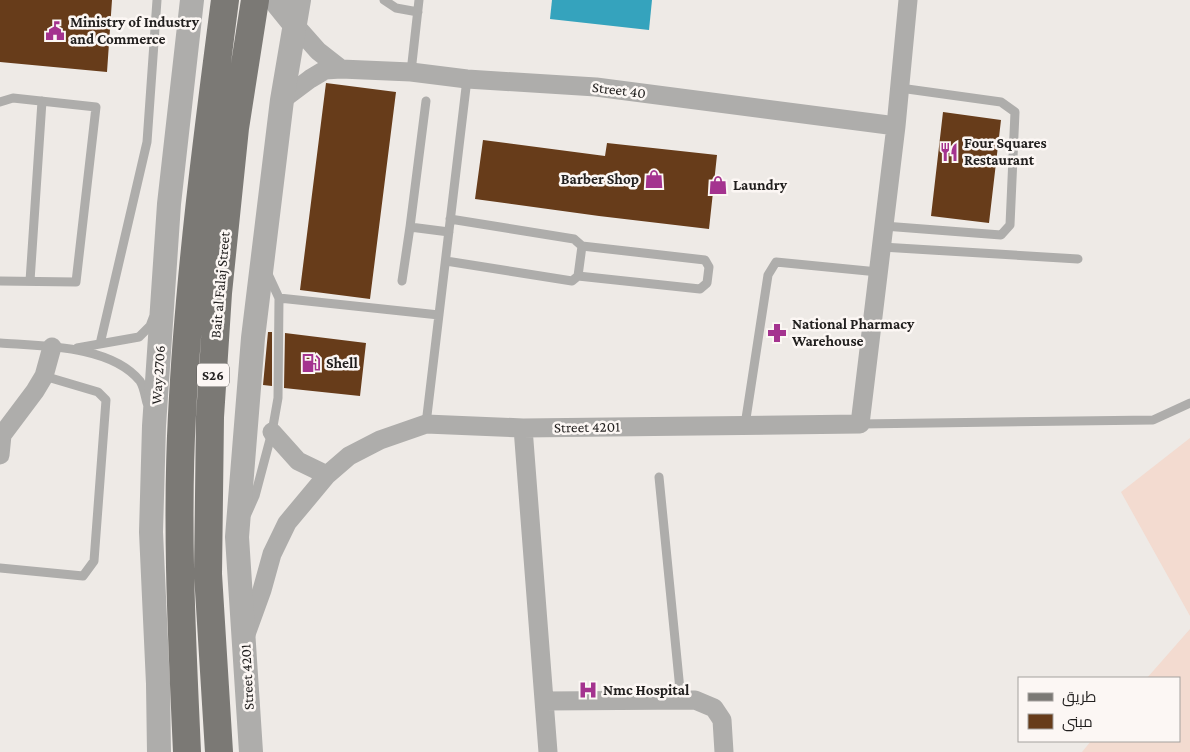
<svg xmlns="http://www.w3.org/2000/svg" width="1190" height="752" viewBox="0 0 1190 752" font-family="'Crimson Pro',Cairo,serif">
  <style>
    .industrial { fill: #f3dbd0 }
    .water { fill: #35a3bd }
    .building { fill: #673c1a }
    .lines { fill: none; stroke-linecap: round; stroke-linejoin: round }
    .service { stroke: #aeadab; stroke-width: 9 }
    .minor { stroke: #aeadab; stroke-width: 19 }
    .tertiary { stroke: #aeadab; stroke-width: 24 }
    .primary { stroke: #7b7975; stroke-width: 28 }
    .labels { text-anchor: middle; stroke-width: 5; stroke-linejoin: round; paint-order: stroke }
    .shield { fill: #fcf7f4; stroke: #63605e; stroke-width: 1 }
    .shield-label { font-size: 14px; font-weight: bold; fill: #211f1e }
    .poi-label { font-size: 15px; font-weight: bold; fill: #211f1e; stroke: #fcf7f4; text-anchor: start }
    .street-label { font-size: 15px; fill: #211f1e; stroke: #fcf7f4 }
  </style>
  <rect width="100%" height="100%" fill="#eeeae6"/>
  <path class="industrial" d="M 1190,438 L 1190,616 L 1121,492 Z
    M 1190,629 L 1190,752 L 1082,752 L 1091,741 L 1179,741 L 1179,678 L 1147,678 Z"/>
  <path class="water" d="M 552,0 L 652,0 L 649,30 L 550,19 Z"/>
  <path class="building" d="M 0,0 L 112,0 L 107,72 L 0,62 Z
    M 326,83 L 396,92 L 370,299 L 300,290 Z
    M 943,112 L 1001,120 L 989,223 L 931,216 Z
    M 483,140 L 605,156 L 607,143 L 717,155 L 709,229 L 599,216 L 475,199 Z
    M 268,332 L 272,332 L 272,386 L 263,385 Z
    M 285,333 L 366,343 L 360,396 L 284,388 Z"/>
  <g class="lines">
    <path class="service" d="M 384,0 L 396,8 L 418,12
      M 411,72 L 419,0
      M 426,101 L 410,227 L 449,232
      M 0,102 L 13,98 L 96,107 L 76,282 L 0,281
      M 884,226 L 1001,235 L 1010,225 L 1015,112 L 1001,102 L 900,88
      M 882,247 L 1078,259
      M 446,261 L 572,281 L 578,276 L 582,246 L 574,239 L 450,219
      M 578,276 L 700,289 L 707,283 L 709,267 L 705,260 L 582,246
      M 30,281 L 42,101
      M 402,281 L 410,227
      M 279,298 L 439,315
      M 0,343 C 42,346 111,345 140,381 C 144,387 145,396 147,403
      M 100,344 L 147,142 L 157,0
      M 77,348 L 139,337 L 150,326 L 153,318
      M 426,424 L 467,79
      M 860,424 L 1153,420 L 1190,403
      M 745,425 L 768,275 L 776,262 L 878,272
      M 659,477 L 681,700
      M 247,514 L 255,496 L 272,432 L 278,398 L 279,298 L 267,272
      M 0,568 L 83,576 L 94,561 L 106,400 L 98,392 L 44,376"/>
    <path class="minor" d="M 295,25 L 318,51 L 341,69
      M 282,100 L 310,79 L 325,70 L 341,69 L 411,72 L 467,79 L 596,87 L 896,126
      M 523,428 L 548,752
      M 272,432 L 298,461 L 327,475 L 349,456 L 380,440 L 426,424 L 523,428 L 860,424 L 896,126 L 908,0
      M 0,455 L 2,435 L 35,391 L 44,376 L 52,347
      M 245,637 L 262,590 L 272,554 L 287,523 L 327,475
      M 544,701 L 695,700 L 714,708 L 722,720 L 724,752"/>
    <path class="tertiary" d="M 278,0 L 278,4 L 295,25
      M 159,752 L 158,684 L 151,532 L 154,426 L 169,204 L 192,0
      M 251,752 L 237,537 L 253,338 L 282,100 L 299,0"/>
    <path class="primary" d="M 187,752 C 182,640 176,527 182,415 C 189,276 207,138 225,0
      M 219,752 L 208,574 L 210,417 L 218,293 L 235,128 L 255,0"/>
  </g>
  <defs>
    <g id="civic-bare" transform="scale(1.5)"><path d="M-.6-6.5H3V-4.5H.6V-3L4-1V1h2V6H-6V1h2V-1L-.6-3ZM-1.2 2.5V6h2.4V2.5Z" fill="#a4338f" stroke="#fcf7f4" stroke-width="2.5" paint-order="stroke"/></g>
    <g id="restaurant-bare" transform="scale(1.5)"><path d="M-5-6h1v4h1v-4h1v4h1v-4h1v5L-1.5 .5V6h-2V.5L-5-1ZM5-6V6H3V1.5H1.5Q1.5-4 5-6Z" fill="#a4338f" stroke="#fcf7f4" stroke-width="2.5" paint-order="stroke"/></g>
    <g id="shop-bare" transform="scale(1.5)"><path d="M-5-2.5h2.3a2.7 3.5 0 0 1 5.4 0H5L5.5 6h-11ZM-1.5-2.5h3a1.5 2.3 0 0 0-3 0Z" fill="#a4338f" stroke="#fcf7f4" stroke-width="2.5" paint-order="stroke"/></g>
    <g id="pharmacy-bare" transform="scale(1.5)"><path d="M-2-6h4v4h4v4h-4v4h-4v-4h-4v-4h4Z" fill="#a4338f" stroke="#fcf7f4" stroke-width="2.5" paint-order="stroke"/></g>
    <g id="fuel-bare" transform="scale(1.5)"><path d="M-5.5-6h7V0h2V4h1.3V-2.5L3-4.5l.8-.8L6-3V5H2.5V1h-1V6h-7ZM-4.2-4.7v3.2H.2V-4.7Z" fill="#a4338f" stroke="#fcf7f4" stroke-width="2.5" paint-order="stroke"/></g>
    <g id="hospital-bare" transform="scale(1.5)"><path d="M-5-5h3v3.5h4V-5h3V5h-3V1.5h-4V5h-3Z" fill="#a4338f" stroke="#fcf7f4" stroke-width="2.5" paint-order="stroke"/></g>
  </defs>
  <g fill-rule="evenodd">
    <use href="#civic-bare" x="55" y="31"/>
    <use href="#restaurant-bare" x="949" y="152"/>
    <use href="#shop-bare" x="654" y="179"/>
    <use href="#shop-bare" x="718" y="185"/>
    <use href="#pharmacy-bare" x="777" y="333"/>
    <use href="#fuel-bare" x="311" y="363"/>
    <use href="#hospital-bare" x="588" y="690"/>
  </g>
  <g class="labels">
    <rect class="shield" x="197" y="363.5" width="32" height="23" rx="4"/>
    <g class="shield-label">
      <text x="213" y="380">S26</text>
    </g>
    <g class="poi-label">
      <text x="70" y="27">Ministry of Industry<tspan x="70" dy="17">and Commerce</tspan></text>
      <text x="964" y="148">Four Squares<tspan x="964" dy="17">Restaurant</tspan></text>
      <text x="639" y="184" text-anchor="end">Barber Shop</text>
      <text x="733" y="190">Laundry</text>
      <text x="792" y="329">National Pharmacy<tspan x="792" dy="17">Warehouse</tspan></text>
      <text x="326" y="368">Shell</text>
      <text x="603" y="695">Nmc Hospital</text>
    </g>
    <g class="street-label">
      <text transform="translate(619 90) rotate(7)" y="5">Street 40</text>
      <text transform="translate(220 285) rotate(-85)" y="5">Bait al Falaj Street</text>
      <text transform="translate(158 375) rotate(-86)" y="5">Way 2706</text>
      <text transform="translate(587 427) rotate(-1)" y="5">Street 4201</text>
      <text transform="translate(247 677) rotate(-93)" y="5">Street 4201</text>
    </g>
  </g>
  <rect x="1018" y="677" width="162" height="65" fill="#fcf7f4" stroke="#a4a19e"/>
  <rect x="1028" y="693" width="25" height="8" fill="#7b7975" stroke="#a4a19e"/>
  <text x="1062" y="702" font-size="15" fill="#211f1e">طريق</text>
  <rect x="1028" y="714" width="25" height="15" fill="#673c1a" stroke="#a4a19e"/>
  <text x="1062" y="727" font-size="15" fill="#211f1e">مبنى</text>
</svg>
